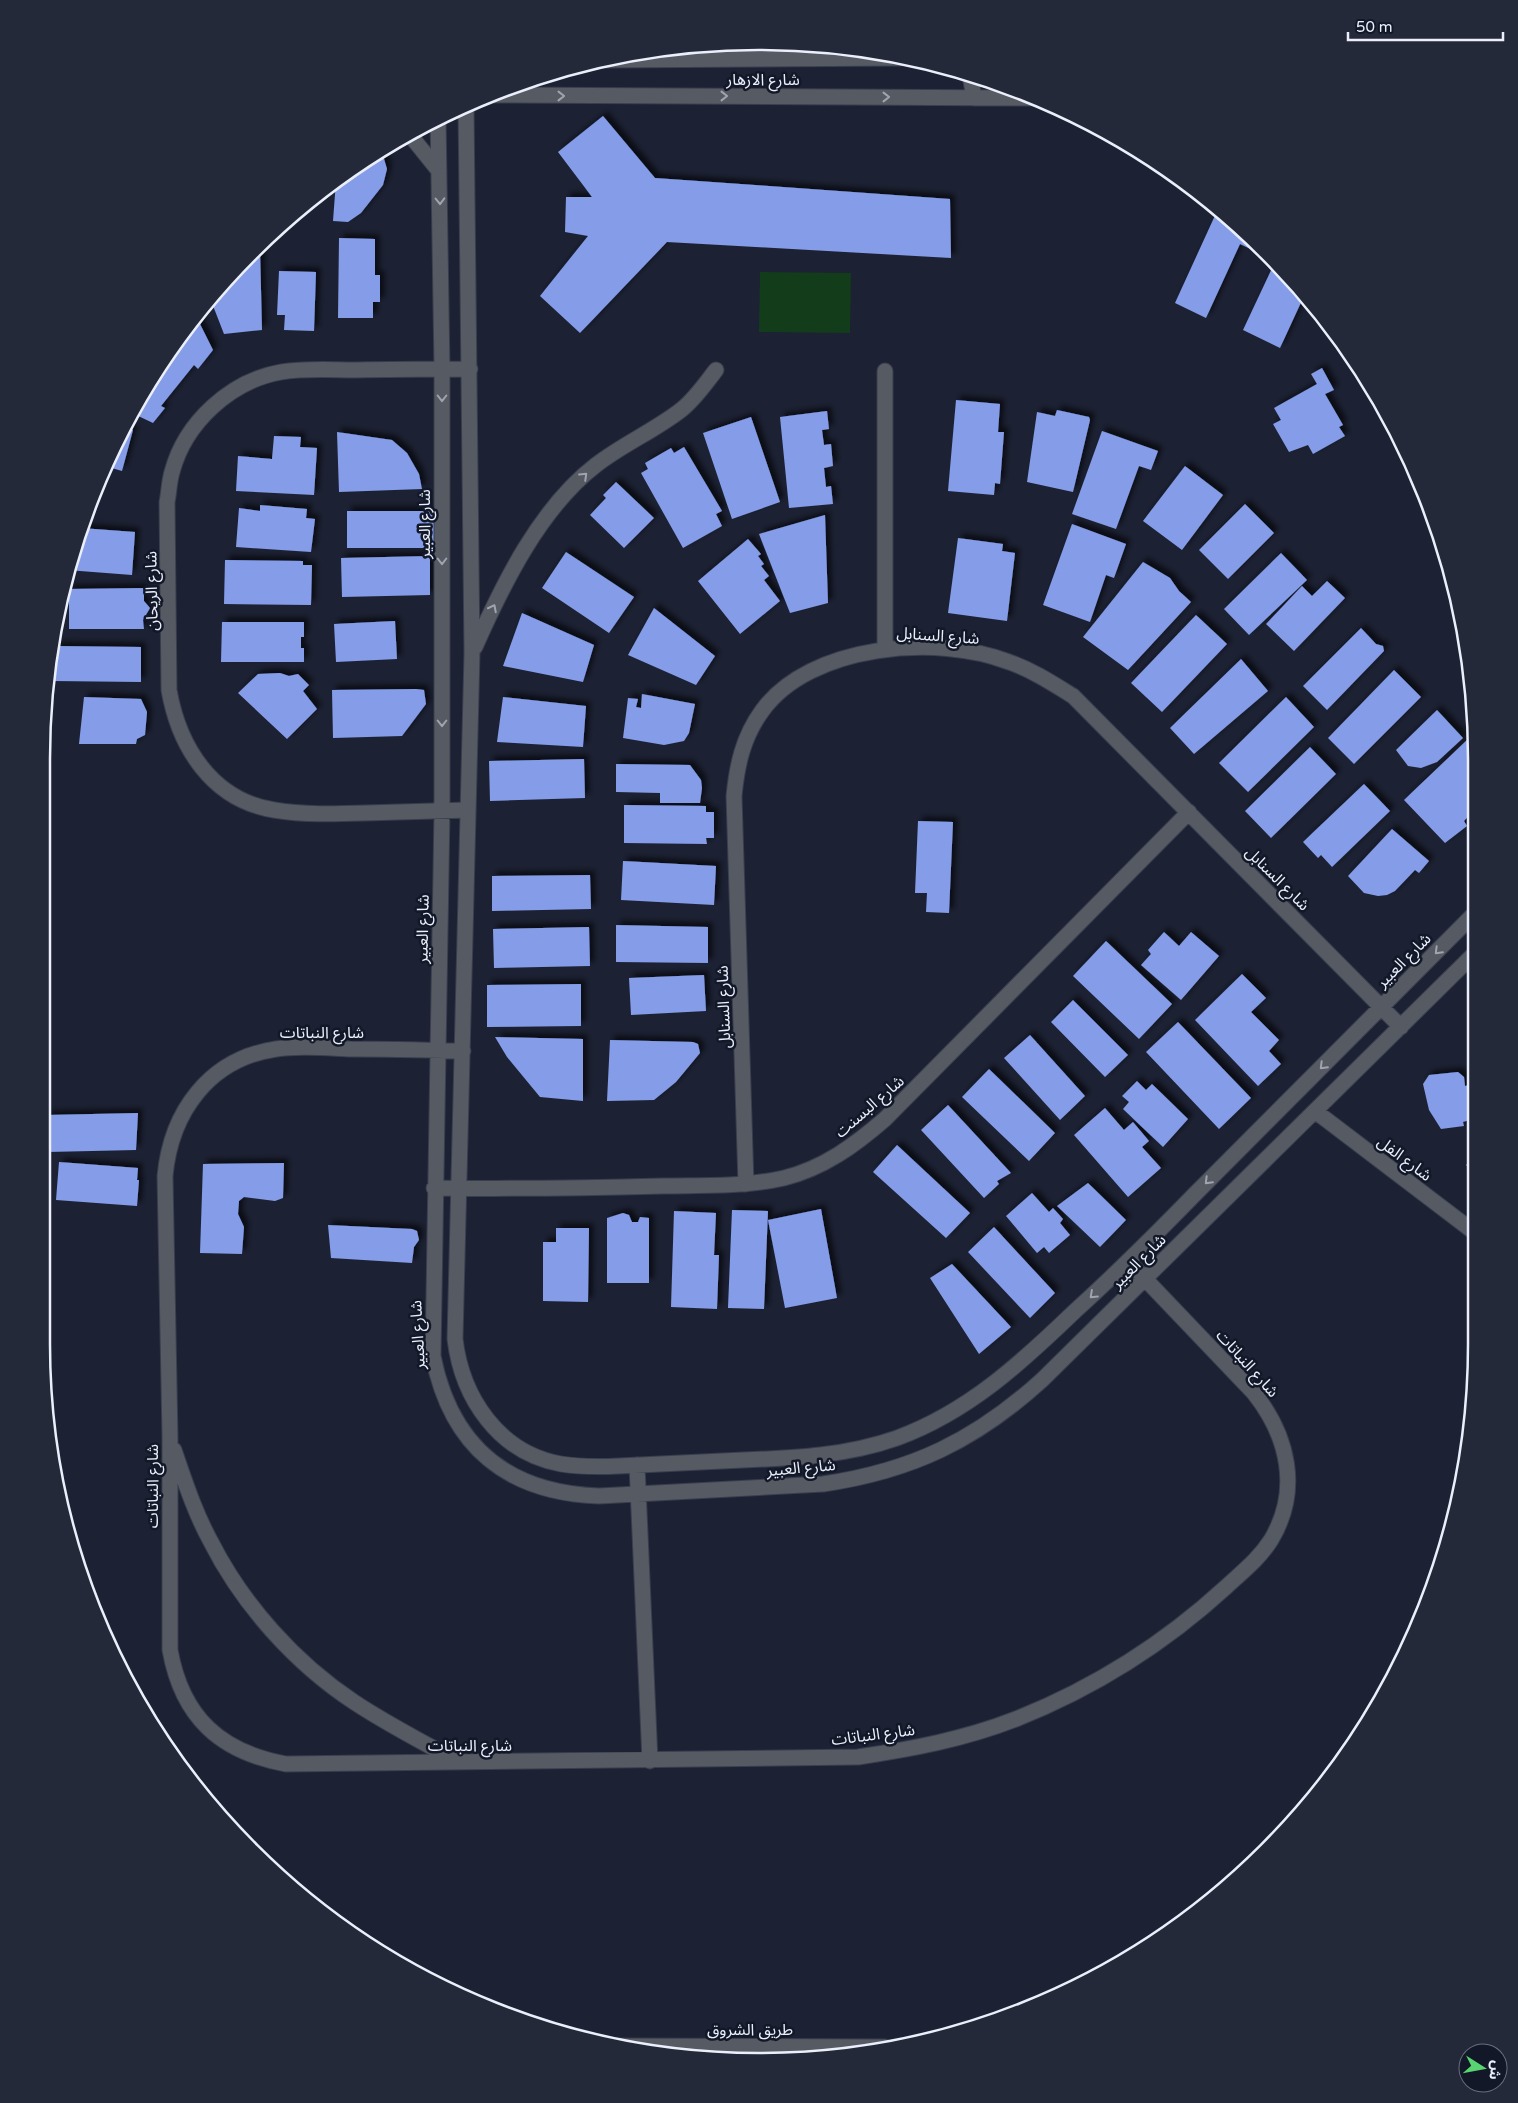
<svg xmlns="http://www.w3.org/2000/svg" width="1518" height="2103" viewBox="0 0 1518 2103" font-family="'Varela Round','Noto Sans Arabic',sans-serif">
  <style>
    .green { fill: #133c1b }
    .building { fill: #859de8; filter: url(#shadow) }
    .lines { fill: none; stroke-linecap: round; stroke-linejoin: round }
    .minor-casing { stroke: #393e4f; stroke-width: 17 }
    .minor { stroke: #565a63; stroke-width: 15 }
    .oneway { stroke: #a0a4af }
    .labels { text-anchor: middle; stroke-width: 5; stroke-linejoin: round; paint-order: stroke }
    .street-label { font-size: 16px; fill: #eaeffb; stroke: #131829 }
    .rim { fill: none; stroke: #eaeffb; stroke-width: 2.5 }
  </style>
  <defs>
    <filter id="shadow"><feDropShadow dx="4.5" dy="-4.5" stdDeviation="2.5" flood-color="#0009"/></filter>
  </defs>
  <rect width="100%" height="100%" fill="#1c2133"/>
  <path class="green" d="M 760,272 L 851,273 L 850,333 L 759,332 Z"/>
  <path class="building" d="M 603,116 L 655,178 L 950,199 L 951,258 L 667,242 L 580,333 L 540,296 L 588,236 L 565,232 L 566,197 L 592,197 L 558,152 Z
    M 382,152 L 387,169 L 383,185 L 361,213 L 348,222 L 333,221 L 336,181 Z
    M 1218,209 L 1232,219 L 1267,257 L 1240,244 L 1206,318 L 1175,303 Z
    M 339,238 L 375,239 L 375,275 L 380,275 L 380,302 L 373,302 L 373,318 L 338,318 Z
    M 260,248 L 262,330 L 224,334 L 210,298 L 220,286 Z
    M 1274,264 L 1304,296 L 1280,348 L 1243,330 Z
    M 279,271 L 316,272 L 314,331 L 284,330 L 285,315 L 277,315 Z
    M 196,316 L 213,350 L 198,369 L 194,365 L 161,406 L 165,408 L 153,423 L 134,414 L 162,360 Z
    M 1322,368 L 1334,390 L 1325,394 L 1343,425 L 1339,427 L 1345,436 L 1313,454 L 1308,445 L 1289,452 L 1273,424 L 1281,420 L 1274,408 L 1317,384 L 1311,374 Z
    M 956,400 L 1000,404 L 998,432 L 1004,432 L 1000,484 L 995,483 L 994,495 L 948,491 Z
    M 1057,410 L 1089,417 L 1090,420 L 1073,492 L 1027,482 L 1037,412 L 1055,416 Z
    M 827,411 L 829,429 L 822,430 L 824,445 L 831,444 L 833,466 L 824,468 L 826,487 L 831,486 L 833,504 L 789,508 L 780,417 Z
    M 751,417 L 780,502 L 732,519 L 703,433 Z
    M 126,428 L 133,430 L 122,471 L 105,466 Z
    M 1102,431 L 1158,451 L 1151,470 L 1139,466 L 1116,529 L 1072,514 Z
    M 337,432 L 392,440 L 407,453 L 419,474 L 422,489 L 339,492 Z
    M 274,436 L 301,437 L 300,447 L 317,448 L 314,495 L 236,491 L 238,456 L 272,459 Z
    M 684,447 L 722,511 L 716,514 L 722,526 L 683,548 L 641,473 L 648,469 L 645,463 L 671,448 L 674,453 Z
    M 1185,466 L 1223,495 L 1182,550 L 1143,521 Z
    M 616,482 L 654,518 L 624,548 L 590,515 L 606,498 L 603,495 Z
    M 1245,504 L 1274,533 L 1228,579 L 1199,550 Z
    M 260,505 L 307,509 L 306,518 L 315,519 L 311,552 L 236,547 L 239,508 L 260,511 Z
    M 347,511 L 434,511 L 434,548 L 347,548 Z
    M 825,515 L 828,603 L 790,613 L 759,534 Z
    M 1072,524 L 1126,544 L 1114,578 L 1106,575 L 1090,622 L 1043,605 Z
    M 81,528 L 135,532 L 132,575 L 67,570 Z
    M 958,538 L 1003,544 L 1002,551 L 1015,553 L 1007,621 L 948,613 Z
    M 748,539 L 761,554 L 758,556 L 764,564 L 761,566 L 769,576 L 764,580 L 780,601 L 740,634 L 698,581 Z
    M 566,552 L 634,597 L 609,633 L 542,588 Z
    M 1281,553 L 1307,580 L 1249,635 L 1224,609 Z
    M 430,556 L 430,595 L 342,597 L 341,558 Z
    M 225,560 L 303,561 L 303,565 L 312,565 L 311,605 L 224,604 Z
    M 1143,562 L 1170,578 L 1179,591 L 1191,602 L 1128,670 L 1083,637 Z
    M 1327,581 L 1345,598 L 1294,651 L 1266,624 L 1302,586 L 1312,596 Z
    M 144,588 L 144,601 L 150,608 L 143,620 L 144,629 L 69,629 L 69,589 Z
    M 654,608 L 715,656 L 696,685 L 628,655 Z
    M 522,613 L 594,645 L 583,682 L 503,666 Z
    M 1196,615 L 1227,644 L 1162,712 L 1131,683 Z
    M 395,621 L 397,659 L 336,662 L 334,624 Z
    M 222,622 L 304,622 L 304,637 L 301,637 L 301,648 L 304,648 L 304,662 L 221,662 Z
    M 1361,628 L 1376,644 L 1383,646 L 1384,651 L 1327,710 L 1303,686 Z
    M 56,646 L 141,647 L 141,682 L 52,681 Z
    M 1241,659 L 1268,691 L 1194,754 L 1170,728 Z
    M 1394,670 L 1421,697 L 1354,764 L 1328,738 Z
    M 280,673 L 289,676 L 298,674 L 309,685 L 303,691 L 317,709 L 287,739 L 238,693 L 258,674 Z
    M 416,689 L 424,690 L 426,704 L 402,736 L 333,738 L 332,690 Z
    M 642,694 L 695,704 L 689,733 L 684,741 L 664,745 L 623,738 L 628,698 L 638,699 L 636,707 L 641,708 Z
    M 84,697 L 141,699 L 147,712 L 145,735 L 137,739 L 136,744 L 79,744 Z
    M 503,697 L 586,706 L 583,747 L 497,742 Z
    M 1286,697 L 1314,727 L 1248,792 L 1219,763 Z
    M 1437,710 L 1463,738 L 1437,762 L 1421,768 L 1408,766 L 1396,750 Z
    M 1467,740 L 1471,741 L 1472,812 L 1464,821 L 1467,826 L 1445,843 L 1404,800 Z
    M 1310,747 L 1336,774 L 1271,838 L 1245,811 Z
    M 584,759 L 585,798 L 490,801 L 489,761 Z
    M 616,764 L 690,765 L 701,780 L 702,788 L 700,803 L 660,803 L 660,793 L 616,792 Z
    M 1364,784 L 1390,811 L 1332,867 L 1321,855 L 1318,858 L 1303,842 Z
    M 624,805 L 706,806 L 706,812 L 714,812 L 714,838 L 706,838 L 707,844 L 624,843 Z
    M 918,821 L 953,822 L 949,913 L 926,912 L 927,893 L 915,893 Z
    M 1392,829 L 1429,861 L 1419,873 L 1415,870 L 1395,891 L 1387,895 L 1378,896 L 1364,893 L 1348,876 Z
    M 623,861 L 716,866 L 714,905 L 621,900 Z
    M 590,875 L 591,909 L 492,911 L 492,876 Z
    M 616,925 L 708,927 L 708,963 L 616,962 Z
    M 589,927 L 590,966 L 494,968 L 493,929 Z
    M 1164,932 L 1179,946 L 1191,932 L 1219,956 L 1181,1000 L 1141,965 L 1151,954 L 1148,950 Z
    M 1106,941 L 1172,1004 L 1139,1039 L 1073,976 Z
    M 1242,974 L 1266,998 L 1251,1012 L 1279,1040 L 1269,1051 L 1281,1064 L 1258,1086 L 1195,1020 Z
    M 704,975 L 706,1011 L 631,1015 L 629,978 Z
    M 581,984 L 581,1026 L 487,1027 L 487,985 Z
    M 1073,1000 L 1128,1055 L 1105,1077 L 1051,1022 Z
    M 1178,1022 L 1251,1098 L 1219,1129 L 1146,1052 Z
    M 1030,1035 L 1085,1096 L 1060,1120 L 1004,1058 Z
    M 495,1037 L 583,1039 L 583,1101 L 540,1097 L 507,1057 Z
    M 610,1040 L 693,1042 L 698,1044 L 700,1053 L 676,1082 L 654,1100 L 607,1101 Z
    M 989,1069 L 1055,1133 L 1029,1161 L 962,1097 Z
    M 1458,1072 L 1464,1077 L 1465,1086 L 1470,1085 L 1473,1119 L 1463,1122 L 1464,1126 L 1441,1129 L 1429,1110 L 1423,1084 L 1429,1075 Z
    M 1137,1081 L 1146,1090 L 1152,1084 L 1188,1119 L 1163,1147 L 1123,1109 L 1129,1102 L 1122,1096 Z
    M 948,1105 L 1011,1173 L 997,1181 L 999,1184 L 984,1198 L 921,1130 Z
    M 1105,1108 L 1124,1130 L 1133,1122 L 1149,1141 L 1142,1147 L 1161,1168 L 1128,1197 L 1074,1135 Z
    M 138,1113 L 136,1150 L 47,1152 L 47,1115 Z
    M 897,1145 L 970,1213 L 946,1238 L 873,1172 Z
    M 1474,1158 L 1474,1173 L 1466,1165 Z
    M 59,1162 L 138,1168 L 137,1180 L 139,1180 L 137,1206 L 56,1200 Z
    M 284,1163 L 283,1198 L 275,1201 L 244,1197 L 239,1201 L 238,1214 L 244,1227 L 242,1254 L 200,1253 L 203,1164 Z
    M 1088,1183 L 1126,1220 L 1100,1247 L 1057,1206 Z
    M 1032,1193 L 1049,1212 L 1053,1208 L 1063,1219 L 1060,1223 L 1070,1235 L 1049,1253 L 1044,1247 L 1037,1253 L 1006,1216 Z
    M 821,1209 L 837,1298 L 785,1308 L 768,1220 Z
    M 732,1210 L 768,1211 L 764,1309 L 728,1308 Z
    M 674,1211 L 716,1213 L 714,1255 L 719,1255 L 717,1309 L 671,1307 Z
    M 623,1213 L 629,1215 L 632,1222 L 638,1222 L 640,1217 L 649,1218 L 649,1283 L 607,1283 L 607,1218 Z
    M 328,1225 L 412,1229 L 417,1231 L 419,1240 L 414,1247 L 412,1263 L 331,1258 Z
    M 994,1227 L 1055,1293 L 1030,1318 L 968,1252 Z
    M 556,1228 L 589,1228 L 588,1302 L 543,1301 L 543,1242 L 556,1242 Z
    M 952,1264 L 1011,1327 L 979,1354 L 930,1278 Z"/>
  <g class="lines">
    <g class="minor-casing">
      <path id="minor" d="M 708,58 L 735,44
        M 606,60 L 900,58
        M 970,75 L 974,98
        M 495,95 L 1030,98
        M 466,106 L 472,653 L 455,1339 C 462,1398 499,1453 561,1464 C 580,1467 600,1467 619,1466 C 660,1464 702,1462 743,1460 C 795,1458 846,1456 897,1438 C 968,1412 1021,1363 1075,1311 C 1117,1273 1157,1233 1196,1193 C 1288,1101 1380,1008 1472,916
        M 438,117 L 442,369 L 442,811 L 433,1356 C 451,1447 508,1493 599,1496 L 823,1484 C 912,1471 976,1440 1042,1380 L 1472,956
        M 410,135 L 439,171
        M 475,647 C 503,584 540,508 596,465 C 623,444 654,431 681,410 C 695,399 705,384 716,370
        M 885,649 L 885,371
        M 468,810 C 434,811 399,812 365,813 C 335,814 304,815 274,810 C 212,800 179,747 169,690 L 167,502 C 169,493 169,482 172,472 C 185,423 230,381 281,372 C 305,368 332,370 356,370 C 394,369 432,369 470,369
        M 463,1051 C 426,1050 389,1049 352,1049 C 327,1048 300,1045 276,1049 C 209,1059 171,1112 165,1176 L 170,1437 L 170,1650 C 182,1717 220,1752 286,1764 L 858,1757 C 912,1749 965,1739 1016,1719 C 1094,1688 1165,1643 1226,1587 C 1242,1572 1259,1559 1271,1540 C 1301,1490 1288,1436 1254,1393 L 1128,1261
        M 1315,1111 L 1474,1232
        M 746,1184 L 734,796 C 737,765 743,737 762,711 C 810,644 938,634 1009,662 C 1032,670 1052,683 1073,696 L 1401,1027
        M 434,1188 C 511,1189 587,1188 663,1186 C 703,1185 745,1187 784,1178 C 824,1168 855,1145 885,1119 L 1189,812
        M 174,1450 C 185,1482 195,1513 211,1542 C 243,1605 295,1663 354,1702 C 387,1724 424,1743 459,1762
        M 637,1465 L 650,1761
        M 615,2046 L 885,2047"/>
    </g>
    <use href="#minor" class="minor"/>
  </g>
  <defs><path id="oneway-chevron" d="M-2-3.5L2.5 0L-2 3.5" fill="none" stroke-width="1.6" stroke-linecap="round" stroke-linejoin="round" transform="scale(1.25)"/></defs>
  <g class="oneway">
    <use href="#oneway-chevron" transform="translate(561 96)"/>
    <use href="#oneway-chevron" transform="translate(724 96)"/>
    <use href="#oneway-chevron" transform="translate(886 97)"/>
    <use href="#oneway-chevron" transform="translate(440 201) rotate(89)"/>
    <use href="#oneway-chevron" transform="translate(442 398) rotate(90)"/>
    <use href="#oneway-chevron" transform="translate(584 476) rotate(-44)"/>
    <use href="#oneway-chevron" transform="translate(442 561) rotate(90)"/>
    <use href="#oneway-chevron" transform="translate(493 608) rotate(-63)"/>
    <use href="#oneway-chevron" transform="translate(442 723) rotate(90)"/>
    <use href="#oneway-chevron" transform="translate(1438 951) rotate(135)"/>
    <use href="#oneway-chevron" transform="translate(1323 1066) rotate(135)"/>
    <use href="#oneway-chevron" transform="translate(1208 1181) rotate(135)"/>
    <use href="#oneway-chevron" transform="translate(1093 1295) rotate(137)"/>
  </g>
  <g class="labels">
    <g class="street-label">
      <text x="763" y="85">شارع الازهار</text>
      <text transform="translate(424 524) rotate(-90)" y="6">شارع العبير</text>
      <text transform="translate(151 591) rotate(-91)" y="6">شارع الريحان</text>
      <text transform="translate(938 635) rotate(4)" y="6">شارع السنابل</text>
      <text transform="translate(1278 878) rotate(45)" y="6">شارع السنابل</text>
      <text transform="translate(422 929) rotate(-89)" y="6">شارع العبير</text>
      <text transform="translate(1403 960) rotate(-45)" y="6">شارع العبير</text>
      <text transform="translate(723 1007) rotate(-92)" y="6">شارع السنابل</text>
      <text x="322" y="1038">شارع النباتات</text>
      <text transform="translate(869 1106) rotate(-41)" y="6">شارع البسنت</text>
      <text transform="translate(1405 1158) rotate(37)" y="6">شارع الفل</text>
      <text transform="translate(1138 1261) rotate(-45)" y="6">شارع العبير</text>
      <text transform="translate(417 1335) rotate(-93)" y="6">شارع العبير</text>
      <text transform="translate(1248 1363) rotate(48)" y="6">شارع النباتات</text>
      <text transform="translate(801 1467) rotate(-5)" y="6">شارع العبير</text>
      <text transform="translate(152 1486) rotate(-90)" y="6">شارع النباتات</text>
      <text transform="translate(873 1734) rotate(-7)" y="6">شارع النباتات</text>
      <text x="470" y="1751">شارع النباتات</text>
      <text x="750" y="2035">طريق الشروق</text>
    </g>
  </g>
  <path d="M0 0H1518V2103H0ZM759 50H759A709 709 0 0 1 1468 759V1344A709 709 0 0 1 759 2053H759A709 709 0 0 1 50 1344V759A709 709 0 0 1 759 50Z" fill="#24293a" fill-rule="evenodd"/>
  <path class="rim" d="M759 50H759A709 709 0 0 1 1468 759V1344A709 709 0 0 1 759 2053H759A709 709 0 0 1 50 1344V759A709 709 0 0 1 759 50Z"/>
  <g transform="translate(1483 2068) rotate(101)"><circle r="24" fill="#131829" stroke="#696e7d"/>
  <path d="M0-4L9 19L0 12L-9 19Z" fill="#58d570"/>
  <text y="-8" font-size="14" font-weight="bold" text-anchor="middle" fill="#eaeffb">ش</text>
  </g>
  <path d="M1348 32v8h155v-8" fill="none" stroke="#eaeffb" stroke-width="2.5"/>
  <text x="1356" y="32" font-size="15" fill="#eaeffb" stroke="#131829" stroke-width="4" paint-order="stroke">50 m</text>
</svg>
